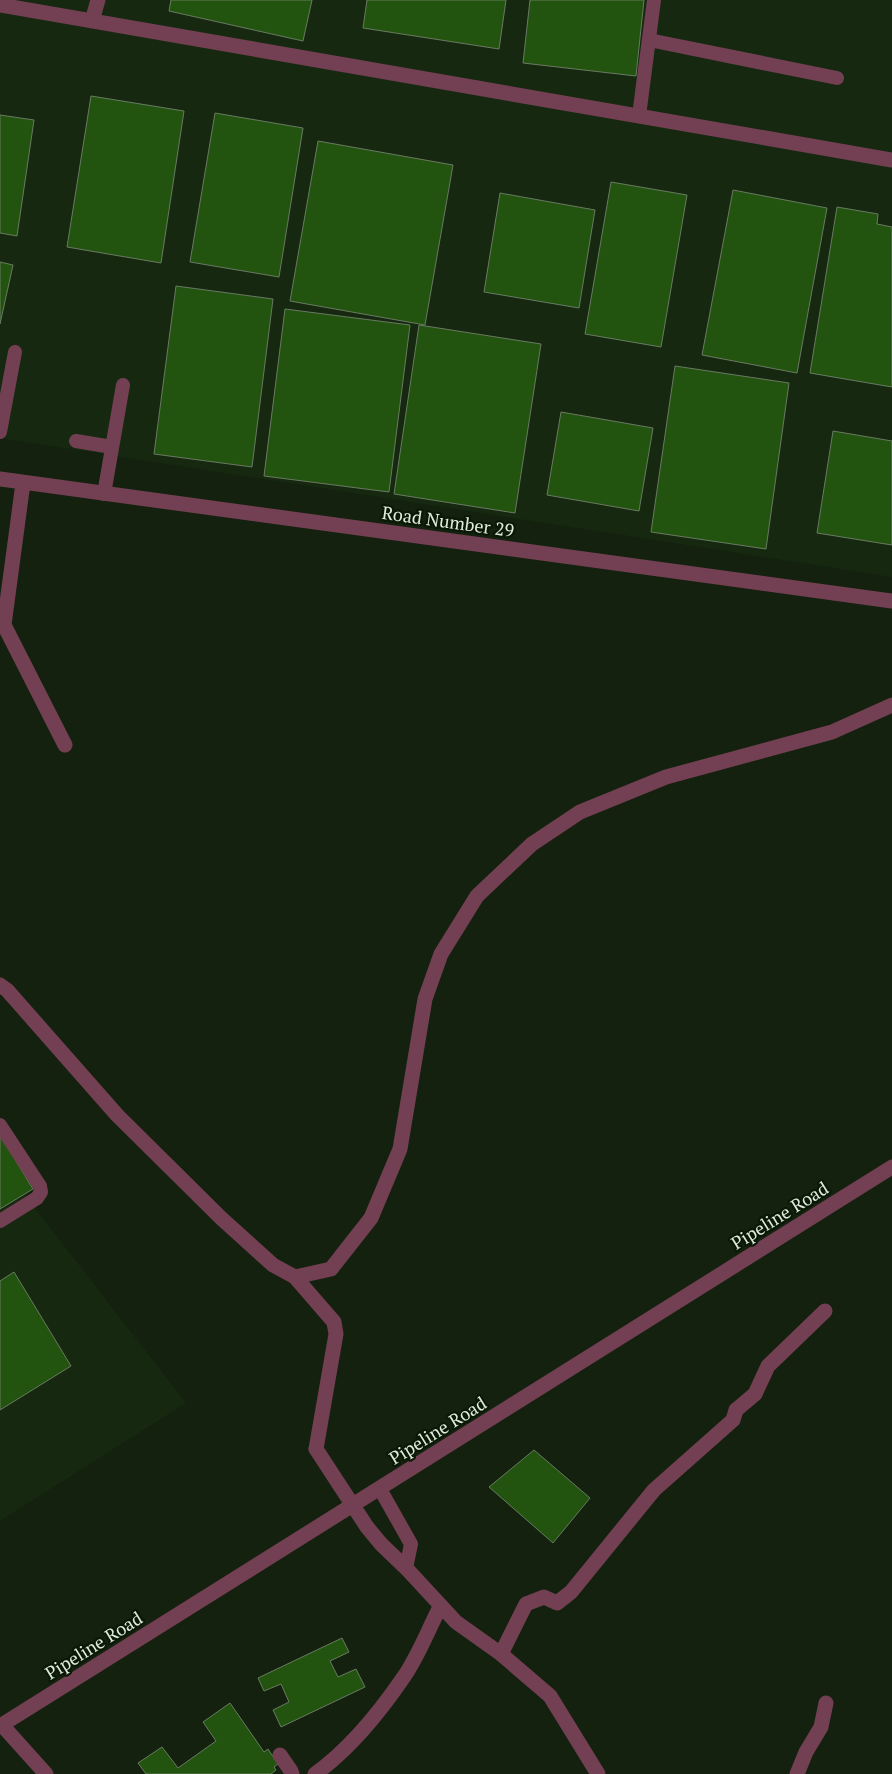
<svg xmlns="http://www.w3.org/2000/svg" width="892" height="1774" viewBox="0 0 892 1774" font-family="'PT Serif',serif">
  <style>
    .built { fill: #162910 }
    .building { fill: #23540f; stroke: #697a63 }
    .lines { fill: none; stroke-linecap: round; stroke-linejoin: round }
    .lane { stroke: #733f52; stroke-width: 14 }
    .street { stroke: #733f52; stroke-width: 15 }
    .street-bridge { stroke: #733f52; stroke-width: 15 }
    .labels { text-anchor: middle; stroke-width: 4.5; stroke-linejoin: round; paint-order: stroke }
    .street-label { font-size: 18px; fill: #e0eadd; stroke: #0a1806 }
  </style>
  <rect width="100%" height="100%" fill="#13210e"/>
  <path class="built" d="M 0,0 L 892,0 L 892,577 L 0,438 Z
    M 0,1163 L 186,1403 L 0,1521 Z"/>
  <path class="building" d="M 171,0 L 312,0 L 303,41 L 169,11 Z
    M 367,0 L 506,0 L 499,49 L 363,28 Z
    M 530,0 L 644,0 L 636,76 L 523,63 Z
    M 91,96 L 184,111 L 161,263 L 67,247 Z
    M 215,113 L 303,128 L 279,277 L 190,262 Z
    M 0,115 L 34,120 L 17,236 L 0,233 Z
    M 318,141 L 453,165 L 425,325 L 290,301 Z
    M 611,182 L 687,195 L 661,347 L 585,334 Z
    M 733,190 L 827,208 L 797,373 L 702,355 Z
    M 500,193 L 595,210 L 579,308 L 484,292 Z
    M 837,207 L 878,214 L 877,224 L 892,227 L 892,387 L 810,373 Z
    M 0,262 L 13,265 L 0,324 Z
    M 176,286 L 273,299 L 252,467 L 154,454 Z
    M 285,309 L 410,325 L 389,492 L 264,476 Z
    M 419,325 L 541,344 L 515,513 L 394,494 Z
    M 675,366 L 789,383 L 766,549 L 651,532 Z
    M 561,412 L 653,428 L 639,511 L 547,495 Z
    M 833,431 L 892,441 L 892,545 L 817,533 Z
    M 0,1135 L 33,1189 L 0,1209 Z
    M 14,1272 L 71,1366 L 0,1410 L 0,1281 Z
    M 534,1450 L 590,1498 L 553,1543 L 489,1487 Z
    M 342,1638 L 349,1652 L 330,1661 L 338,1677 L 356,1669 L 365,1687 L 281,1727 L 273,1710 L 289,1702 L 281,1684 L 264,1691 L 258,1678 Z
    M 230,1703 L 264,1752 L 268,1749 L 278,1764 L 274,1767 L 276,1770 L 271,1774 L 146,1774 L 138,1763 L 162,1747 L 178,1768 L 216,1741 L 203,1722 Z"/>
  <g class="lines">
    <path class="lane" d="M 649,40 L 837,78
      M 639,116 L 654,0
      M 0,432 L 15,352
      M 76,441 L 112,447
      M 104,494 L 123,385
      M 0,1125 L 40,1186 L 41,1192 L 37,1198 L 0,1221
      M 380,1489 L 411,1544 L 406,1568"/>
    <path class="street" d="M 0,5 L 892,160
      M 92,21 L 98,0
      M 0,479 L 892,601
      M 23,483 L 4,625 L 65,745
      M 0,985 L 7,990 L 117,1115 L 221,1218 L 273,1265 L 295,1277 L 331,1269 L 371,1218 L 400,1149 L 425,999 L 441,954 L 477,896 L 532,844 L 580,812 L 666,777 L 832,732 L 892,705
      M 295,1277 L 334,1322 L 336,1334 L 316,1449
      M 367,1527 L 381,1544 L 406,1568 L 456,1622 L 501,1654 L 550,1696 L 598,1774
      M 501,1654 L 526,1604 L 544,1597 L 557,1603 L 571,1592 L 654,1490 L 733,1420 L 736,1410 L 755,1394 L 768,1366 L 825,1311
      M 2,1725 L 46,1774
      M 0,1726 L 892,1167
      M 280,1755 L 291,1771 L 292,1774
      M 315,1774 C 350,1749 379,1713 403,1678 C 418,1657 428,1630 440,1607
      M 797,1774 L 806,1752 L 821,1727 L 826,1703"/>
    <path class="street-bridge" d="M 316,1449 L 367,1527"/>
  </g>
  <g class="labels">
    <g class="street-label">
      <text transform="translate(448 522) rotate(8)" y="6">Road Number 29</text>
      <text transform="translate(780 1216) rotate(-32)" y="6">Pipeline Road</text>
      <text transform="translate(438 1431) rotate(-32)" y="6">Pipeline Road</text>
      <text transform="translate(94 1646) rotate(-32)" y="6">Pipeline Road</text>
    </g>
  </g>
</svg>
